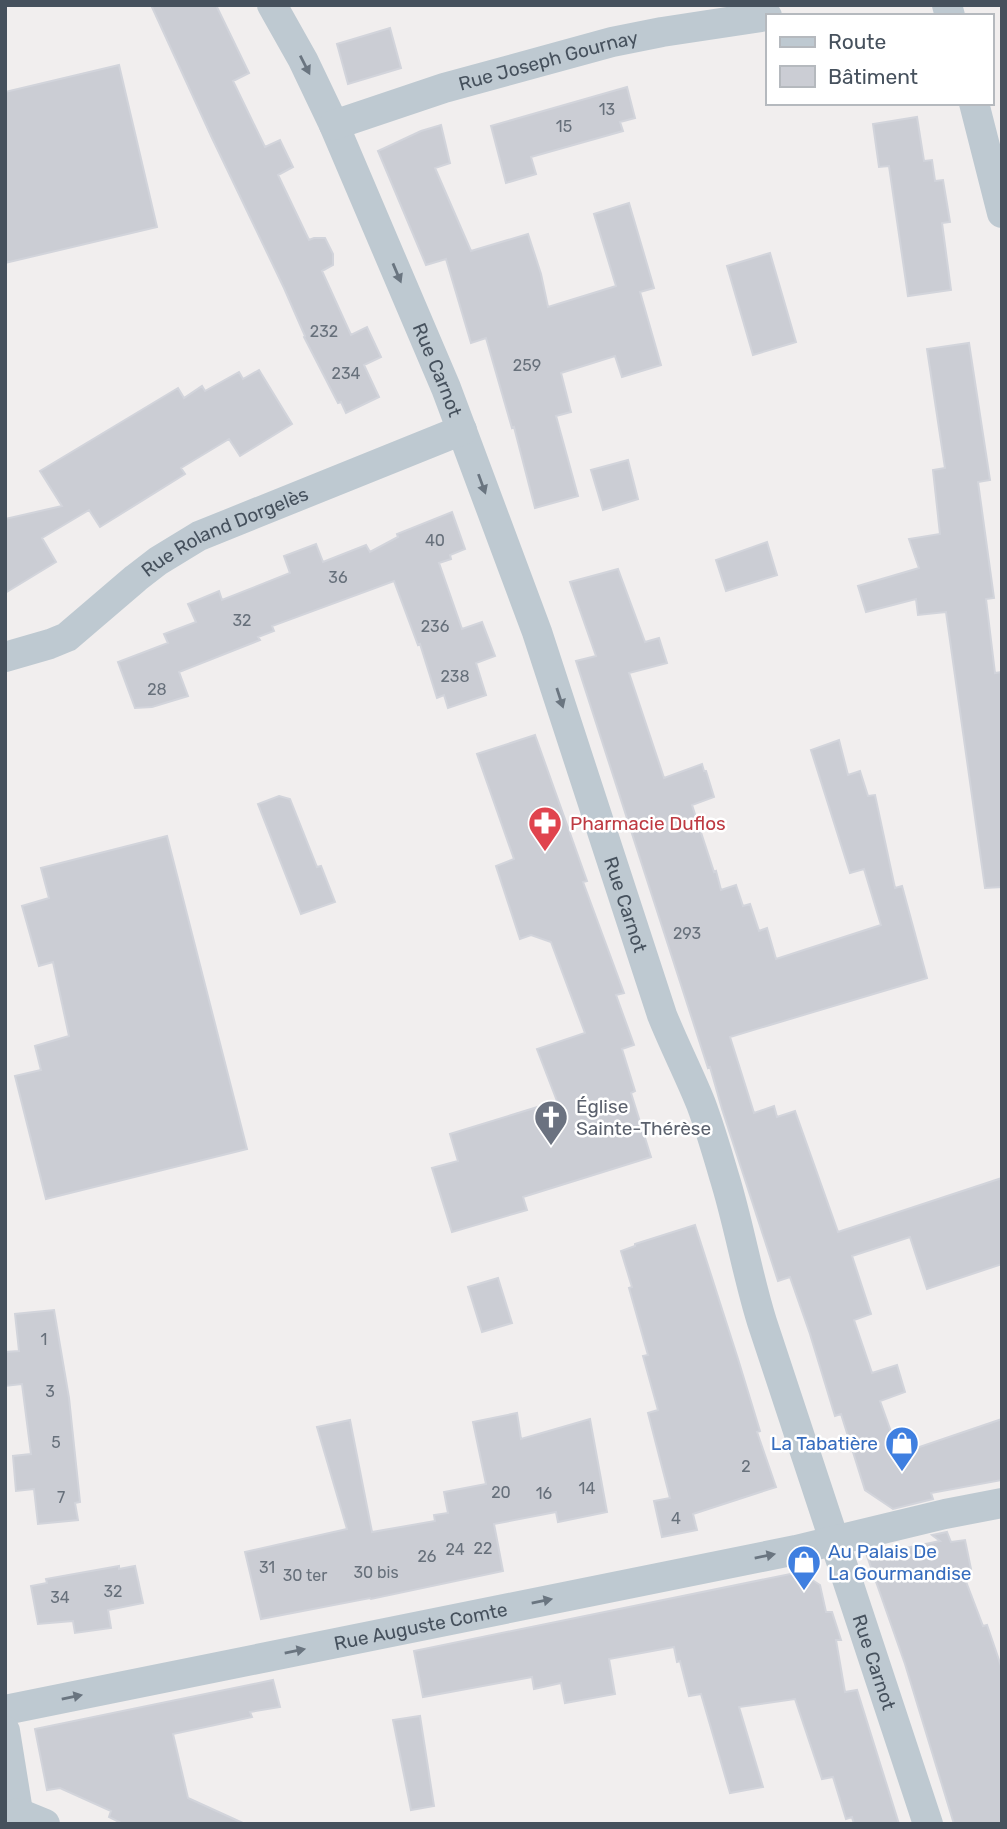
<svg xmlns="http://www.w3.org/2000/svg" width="1007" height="1829" viewBox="0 0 1007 1829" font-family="Rubik,sans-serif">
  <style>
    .building { fill: #cbcdd4; stroke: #d2d4db; stroke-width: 2 }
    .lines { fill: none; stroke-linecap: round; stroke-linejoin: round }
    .minor { stroke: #bec9d1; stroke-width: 30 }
    .oneway { fill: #6a7580 }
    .labels { text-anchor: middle; stroke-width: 5; stroke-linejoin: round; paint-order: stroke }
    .number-label { font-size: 16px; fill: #67707b }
    .street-label { font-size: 19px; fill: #46515d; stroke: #fff }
    .health-label { font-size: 19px; fill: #be3a42; stroke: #fff; text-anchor: start }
    .worship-label { font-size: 19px; fill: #5b616d; stroke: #fff; text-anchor: start }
    .shop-label { font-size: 19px; fill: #366cbe; stroke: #fff; text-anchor: end }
  </style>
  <rect width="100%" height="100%" fill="#f1eeee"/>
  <path class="building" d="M 151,5 L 216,5 L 249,73 L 233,81 L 265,147 L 280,140 L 293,167 L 278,175 L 309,240 L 314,238 L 325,238 L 333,254 L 333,265 L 322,271 L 351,335 L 367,327 L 381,357 L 364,365 L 379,397 L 346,413 L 341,402 L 338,403 L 304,337 L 305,336 L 284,288 L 212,138 Z
    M 390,28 L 401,68 L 348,84 L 337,44 Z
    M 119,65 L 157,227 L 5,263 L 5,92 Z
    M 627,87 L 635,118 L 620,122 L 623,131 L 531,157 L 536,174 L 506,183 L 491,126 Z
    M 917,117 L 924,161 L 932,160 L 935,181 L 943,180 L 950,222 L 942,223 L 951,290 L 908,296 L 889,166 L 879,167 L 873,124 Z
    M 441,125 L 450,163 L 435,168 L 471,251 L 528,234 L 541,274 L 548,307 L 616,286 L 594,214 L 629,203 L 654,288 L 640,292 L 661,365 L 622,377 L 615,356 L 561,373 L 571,412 L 556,416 L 578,496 L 535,508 L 514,427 L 512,428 L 486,338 L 471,343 L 446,259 L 426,265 L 378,151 L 421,131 Z
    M 770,253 L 796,342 L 753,355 L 727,266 Z
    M 969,343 L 990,480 L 978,482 L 994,598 L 986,599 L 995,673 L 1002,672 L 1002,887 L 985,888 L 946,612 L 918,615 L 916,599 L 866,612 L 858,586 L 919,568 L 909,539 L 940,534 L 933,470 L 945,468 L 927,349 Z
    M 259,370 L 292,424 L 240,456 L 229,439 L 181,468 L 185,474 L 100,527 L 89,510 L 42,538 L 56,562 L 5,593 L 5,519 L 62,506 L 40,471 L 178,388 L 184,398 L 202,386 L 205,391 L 239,372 L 243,379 Z
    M 628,460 L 638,499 L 603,510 L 591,470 Z
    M 452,512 L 465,549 L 450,555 L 451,559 L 439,563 L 462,629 L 482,622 L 495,656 L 476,663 L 486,695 L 448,708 L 444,695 L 437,698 L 420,644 L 418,645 L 394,581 L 272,626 L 274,631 L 258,637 L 260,640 L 179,672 L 188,696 L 152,707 L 135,708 L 118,662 L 168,643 L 164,634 L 196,622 L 188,604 L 219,591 L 222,600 L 290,573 L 284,556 L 316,544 L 323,562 L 366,545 L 370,552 L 398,537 L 397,534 Z
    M 767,542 L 777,575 L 726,591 L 716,560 Z
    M 618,569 L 645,642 L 659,638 L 667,663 L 629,673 L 664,778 L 702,764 L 704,771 L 706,771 L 714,797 L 692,805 L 714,872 L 716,871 L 721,890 L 736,885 L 743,906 L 750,904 L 759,931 L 767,928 L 776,959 L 881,925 L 864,869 L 850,873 L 811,750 L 839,740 L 848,775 L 860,771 L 868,796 L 875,795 L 895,888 L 902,886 L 927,978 L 730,1037 L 754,1113 L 774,1106 L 777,1117 L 795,1111 L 838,1232 L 1002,1178 L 1002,1264 L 927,1289 L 910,1237 L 852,1256 L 871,1314 L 854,1320 L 872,1373 L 897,1365 L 905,1392 L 880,1401 L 899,1454 L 1002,1419 L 1002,1480 L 931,1493 L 933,1499 L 893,1509 L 865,1490 L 841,1414 L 835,1416 L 810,1334 L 790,1277 L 778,1281 L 722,1109 L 710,1067 L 708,1068 L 576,661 L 596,656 L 570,582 Z
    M 535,735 L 587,881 L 583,882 L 624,993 L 616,995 L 634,1045 L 622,1049 L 635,1091 L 631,1093 L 651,1157 L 523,1197 L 527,1210 L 452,1232 L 432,1168 L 458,1161 L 450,1134 L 557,1101 L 537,1049 L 585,1033 L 551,942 L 531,935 L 520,939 L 496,866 L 514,859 L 477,754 Z
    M 279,796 L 290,799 L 317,867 L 321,866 L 335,902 L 301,914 L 258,804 Z
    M 167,836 L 247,1149 L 46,1199 L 15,1076 L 41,1070 L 35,1046 L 69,1036 L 53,962 L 39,966 L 22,906 L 49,898 L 41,868 Z
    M 695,1225 L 738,1359 L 760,1431 L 757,1432 L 776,1487 L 693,1514 L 697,1530 L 662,1537 L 654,1501 L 670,1498 L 648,1413 L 658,1410 L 643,1356 L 648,1355 L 629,1288 L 632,1287 L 621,1251 L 635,1246 L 635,1244 Z
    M 498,1278 L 512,1323 L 482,1332 L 468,1287 Z
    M 54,1310 L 69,1398 L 80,1502 L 75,1503 L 78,1520 L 38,1524 L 34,1489 L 16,1491 L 13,1456 L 31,1454 L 22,1384 L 5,1386 L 5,1352 L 19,1351 L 15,1314 Z
    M 517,1413 L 521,1439 L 590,1419 L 607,1512 L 558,1522 L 556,1512 L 494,1524 L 503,1571 L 371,1599 L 370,1598 L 261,1619 L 245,1552 L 347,1529 L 317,1427 L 350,1420 L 372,1532 L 435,1521 L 434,1515 L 448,1513 L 444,1492 L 486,1484 L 473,1422 Z
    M 947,1532 L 951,1542 L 965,1540 L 971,1569 L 962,1571 L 983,1626 L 987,1625 L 1002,1669 L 1002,1824 L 954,1824 L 905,1664 L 867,1556 L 940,1541 L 932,1535 Z
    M 119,1566 L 119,1569 L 135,1566 L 143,1603 L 108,1610 L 111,1628 L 75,1633 L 73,1621 L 38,1624 L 31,1586 L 47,1583 L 46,1579 Z
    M 800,1572 L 820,1585 L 826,1612 L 832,1612 L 841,1640 L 836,1640 L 845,1692 L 857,1690 L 899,1824 L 854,1824 L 852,1817 L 846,1819 L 833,1777 L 822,1779 L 795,1699 L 739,1707 L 763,1787 L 730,1793 L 701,1694 L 689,1696 L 680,1661 L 677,1662 L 674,1647 L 609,1659 L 615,1694 L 565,1703 L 561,1683 L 534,1689 L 532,1677 L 423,1697 L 414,1651 Z
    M 273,1680 L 280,1707 L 250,1712 L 252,1717 L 173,1734 L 188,1798 L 245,1824 L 123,1824 L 109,1817 L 111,1811 L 60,1788 L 47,1790 L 35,1729 Z
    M 420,1716 L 434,1806 L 411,1810 L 393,1720 Z"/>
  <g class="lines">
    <g class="minor">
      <path id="s1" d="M 272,5 L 303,60 L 334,125 L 446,388 L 537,632 L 662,1015 C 674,1045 689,1074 701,1104 C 710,1128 717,1152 724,1176 C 739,1224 747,1274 762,1322 L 928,1824"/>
      <path d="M 947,5 L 950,16"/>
      <path d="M 974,103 L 1002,213"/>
      <path id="s2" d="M 334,125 L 444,88 L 612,42 L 662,32 L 767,16"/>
      <path id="s3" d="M 5,657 L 50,644 L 67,637 L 136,578 L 158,561 L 199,536 L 462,430"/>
      <path id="s4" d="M 5,1710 L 796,1550 L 945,1514 L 1002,1503"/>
      <path d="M 5,1731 L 20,1824"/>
      <path d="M 18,1813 L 45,1824"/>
    </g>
  </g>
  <defs><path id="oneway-solid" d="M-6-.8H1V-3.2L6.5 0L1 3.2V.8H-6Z" transform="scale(1.75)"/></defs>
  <g class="oneway">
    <use href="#oneway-solid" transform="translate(305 65) rotate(63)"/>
    <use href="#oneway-solid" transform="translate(397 273) rotate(67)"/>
    <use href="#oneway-solid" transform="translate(482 484) rotate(70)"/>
    <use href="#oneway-solid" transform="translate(560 698) rotate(72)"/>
    <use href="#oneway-solid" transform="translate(765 1556) rotate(-11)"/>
    <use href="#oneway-solid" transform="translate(542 1601) rotate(-11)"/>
    <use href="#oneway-solid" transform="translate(295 1651) rotate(-11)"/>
    <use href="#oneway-solid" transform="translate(72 1697) rotate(-12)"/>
  </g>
  <defs>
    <g id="pharmacy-pin" transform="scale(1.75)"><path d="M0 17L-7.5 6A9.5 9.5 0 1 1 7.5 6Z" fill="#e0444e" stroke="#fff"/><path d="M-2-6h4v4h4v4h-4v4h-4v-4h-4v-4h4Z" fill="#fff"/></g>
    <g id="church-pin" transform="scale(1.75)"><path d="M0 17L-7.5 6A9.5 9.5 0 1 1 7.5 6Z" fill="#6b7280" stroke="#fff"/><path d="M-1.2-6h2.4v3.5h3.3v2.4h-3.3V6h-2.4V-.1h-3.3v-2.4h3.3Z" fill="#fff"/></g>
    <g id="shop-pin" transform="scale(1.75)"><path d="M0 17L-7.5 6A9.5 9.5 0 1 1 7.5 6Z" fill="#3f7fe0" stroke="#fff"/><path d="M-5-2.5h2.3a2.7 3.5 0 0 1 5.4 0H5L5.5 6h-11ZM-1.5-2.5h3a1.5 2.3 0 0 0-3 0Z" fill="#fff"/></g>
  </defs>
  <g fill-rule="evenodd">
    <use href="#pharmacy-pin" x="545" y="823"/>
    <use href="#church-pin" x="551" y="1117"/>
    <use href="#shop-pin" x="902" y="1443"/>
    <use href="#shop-pin" x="804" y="1562"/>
  </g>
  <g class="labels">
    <g class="number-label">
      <text x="607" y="115">13</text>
      <text x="564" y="132">15</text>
      <text x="324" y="337">232</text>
      <text x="527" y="371">259</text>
      <text x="346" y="379">234</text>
      <text x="435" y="546">40</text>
      <text x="338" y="583">36</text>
      <text x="242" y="626">32</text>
      <text x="435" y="632">236</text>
      <text x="455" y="682">238</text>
      <text x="157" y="695">28</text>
      <text x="687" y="939">293</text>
      <text x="44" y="1345">1</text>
      <text x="50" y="1397">3</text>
      <text x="56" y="1448">5</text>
      <text x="746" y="1472">2</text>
      <text x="587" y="1494">14</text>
      <text x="501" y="1498">20</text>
      <text x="544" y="1499">16</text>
      <text x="61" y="1503">7</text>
      <text x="676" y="1524">4</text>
      <text x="483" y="1554">22</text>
      <text x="455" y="1555">24</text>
      <text x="427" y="1562">26</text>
      <text x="267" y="1573">31</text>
      <text x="376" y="1578">30 bis</text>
      <text x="305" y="1581">30 ter</text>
      <text x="113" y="1597">32</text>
      <text x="60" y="1603">34</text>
    </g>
    <g class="street-label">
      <text dy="7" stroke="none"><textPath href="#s2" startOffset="224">Rue Joseph Gournay</textPath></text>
      <text dy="7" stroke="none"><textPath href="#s1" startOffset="401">Rue Carnot</textPath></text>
      <text dy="7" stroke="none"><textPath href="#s3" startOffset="257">Rue Roland Dorgelès</textPath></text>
      <text dy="7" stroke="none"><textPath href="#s1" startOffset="968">Rue Carnot</textPath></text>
      <text dy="7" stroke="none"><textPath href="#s4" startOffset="424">Rue Auguste Comte</textPath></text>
      <text dy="7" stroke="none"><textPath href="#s1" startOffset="1766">Rue Carnot</textPath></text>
    </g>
    <g class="health-label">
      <text x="570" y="830">Pharmacie Duflos</text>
    </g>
    <g class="worship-label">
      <text x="576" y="1113">Église<tspan x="576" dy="22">Sainte-Thérèse</tspan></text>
    </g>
    <g class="shop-label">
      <text x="878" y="1450">La Tabatière</text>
      <text x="828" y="1558" text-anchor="start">Au Palais De<tspan x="828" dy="22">La Gourmandise</tspan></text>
    </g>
  </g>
  <rect width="1007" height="1829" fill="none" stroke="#46515d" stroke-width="14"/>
  <rect x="766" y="14" width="228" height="91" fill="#ffffff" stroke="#b5b9be" stroke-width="2"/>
  <rect x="780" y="37" width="35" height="10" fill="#bec9d1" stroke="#b5b9be" stroke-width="2"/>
  <text x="828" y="49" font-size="21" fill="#46515d">Route</text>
  <rect x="780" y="66" width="35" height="21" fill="#cbcdd4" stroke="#b5b9be" stroke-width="2"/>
  <text x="828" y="84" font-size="21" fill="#46515d">Bâtiment</text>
</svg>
